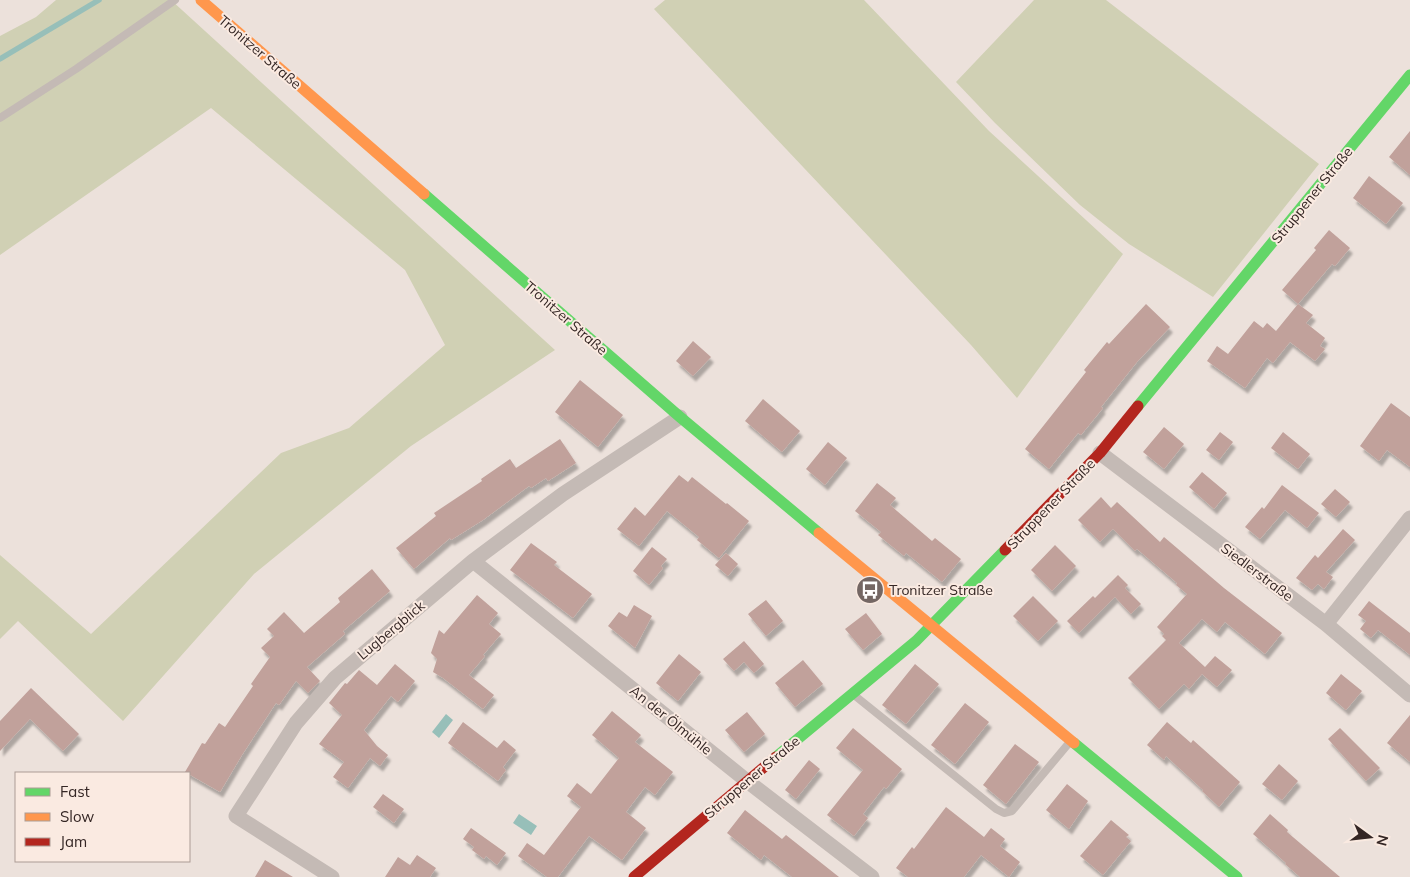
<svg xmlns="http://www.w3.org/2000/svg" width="1410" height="877" viewBox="0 0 1410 877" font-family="Mulish,sans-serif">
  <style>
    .green { fill: #d0d0b4 }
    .water { fill: #97bfb9 }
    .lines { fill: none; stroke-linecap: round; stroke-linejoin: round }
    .stream { stroke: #97bfb9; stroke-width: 5.5 }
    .building { fill: #c1a19b; filter: url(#shadow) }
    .lane { stroke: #c4bab5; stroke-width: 8 }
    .street { stroke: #c4bab5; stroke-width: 15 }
    .fast { stroke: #63d668; stroke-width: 11 }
    .slow { stroke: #ff974d; stroke-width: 11 }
    .jam { stroke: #b3261e; stroke-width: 11 }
    .labels { text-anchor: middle; stroke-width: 4; stroke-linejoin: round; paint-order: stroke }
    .street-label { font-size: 14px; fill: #342624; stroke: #faeae1 }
    .poi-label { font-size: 14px; fill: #342624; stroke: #faeae1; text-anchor: start }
  </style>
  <defs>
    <filter id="shadow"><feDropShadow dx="3" dy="5.5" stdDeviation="1" flood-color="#0004"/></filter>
  </defs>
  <rect width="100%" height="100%" fill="#ece1db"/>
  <path class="green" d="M 56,0 L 171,0 L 555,350 L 411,446 L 254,574 L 123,721 L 18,621 L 0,639 L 0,555 L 91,634 L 281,453 L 349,428 L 445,345 L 405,270 L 211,108 L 0,255 L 0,36 L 36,17 Z
    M 665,0 L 864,0 L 989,131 L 1123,254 L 1017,398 L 971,345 L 654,9 Z
    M 1034,0 L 1106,0 L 1319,164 L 1213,297 L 1129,244 L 1080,205 L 995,123 L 956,82 Z"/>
  <path class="water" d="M 446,714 L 453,720 L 439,738 L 432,732 Z
    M 519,814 L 537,826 L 531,835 L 513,823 Z"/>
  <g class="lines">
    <path class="stream" d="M 0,59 L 99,0"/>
  </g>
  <path class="building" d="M 1410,131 L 1410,175 L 1389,157 Z
    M 1369,176 L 1403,203 L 1386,224 L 1353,198 Z
    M 1329,230 L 1350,248 L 1335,266 L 1332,264 L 1298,304 L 1282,290 L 1316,250 L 1314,248 Z
    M 1146,304 L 1170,327 L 1137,362 L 1101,407 L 1103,408 L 1081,435 L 1078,433 L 1049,469 L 1025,449 L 1086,372 L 1084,370 L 1107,342 L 1109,344 Z
    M 1298,304 L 1313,315 L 1306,323 L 1325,338 L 1320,346 L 1325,349 L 1315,361 L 1290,342 L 1273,363 L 1267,358 L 1245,388 L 1207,361 L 1217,346 L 1228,354 L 1254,321 L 1263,328 L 1267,323 L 1276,331 Z
    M 693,341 L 711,357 L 693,376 L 676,361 Z
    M 580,380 L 623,415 L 598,447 L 555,412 Z
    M 763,399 L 800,431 L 782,452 L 745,421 Z
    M 1391,403 L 1410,417 L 1410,467 L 1387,450 L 1379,461 L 1360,446 Z
    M 1164,427 L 1184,444 L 1164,469 L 1143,452 Z
    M 1220,432 L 1233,442 L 1219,460 L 1206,450 Z
    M 1283,432 L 1310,454 L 1298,469 L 1271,448 Z
    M 560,439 L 576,463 L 548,481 L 546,478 L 531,488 L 529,486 L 483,520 L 451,540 L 450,538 L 414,569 L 396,548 L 436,516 L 434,513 L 482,481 L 481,479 L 510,459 L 516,468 Z
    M 828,442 L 847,458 L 825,485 L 806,469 Z
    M 1202,472 L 1227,493 L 1214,509 L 1189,487 Z
    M 679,475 L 688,482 L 692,477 L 726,504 L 727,503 L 749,521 L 719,558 L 697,540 L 699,537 L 667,511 L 639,546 L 617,529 L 635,507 L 645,516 Z
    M 877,483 L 896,498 L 890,505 L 932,541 L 935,538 L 961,559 L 942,582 L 906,553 L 904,556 L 878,535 L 881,532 L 855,511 Z
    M 1282,485 L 1319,513 L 1307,528 L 1285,510 L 1260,539 L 1245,527 L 1262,507 L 1264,509 Z
    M 1335,489 L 1350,502 L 1336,517 L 1321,504 Z
    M 1101,497 L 1111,508 L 1117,502 L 1160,542 L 1164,537 L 1224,588 L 1282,633 L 1265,654 L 1225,622 L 1217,632 L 1202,619 L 1179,643 L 1205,667 L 1215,656 L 1232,670 L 1217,687 L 1202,674 L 1189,689 L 1184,684 L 1159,709 L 1128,678 L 1166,640 L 1162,636 L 1164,634 L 1157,627 L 1187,594 L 1176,585 L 1177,583 L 1137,549 L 1135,551 L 1113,529 L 1100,542 L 1078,520 Z
    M 1343,529 L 1355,540 L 1326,572 L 1333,577 L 1324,589 L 1318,584 L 1312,590 L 1296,578 L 1315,555 L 1318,558 Z
    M 531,543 L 557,562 L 554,565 L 592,594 L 573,618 L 510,570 Z
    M 1055,545 L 1076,566 L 1052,591 L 1031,570 Z
    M 652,547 L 667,559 L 661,566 L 663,568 L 649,585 L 633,571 Z
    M 726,553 L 738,564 L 728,576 L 715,565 Z
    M 372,569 L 390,591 L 343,631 L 345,634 L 307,667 L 320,681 L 308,693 L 296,681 L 279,705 L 276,703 L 242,755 L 220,792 L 185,772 L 202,743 L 205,744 L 219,723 L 225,727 L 253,686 L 251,684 L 270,657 L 261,648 L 274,636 L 267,629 L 284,612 L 304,633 L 340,602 L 338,598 Z
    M 1118,575 L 1128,585 L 1125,588 L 1141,604 L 1131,614 L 1115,597 L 1079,633 L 1067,621 L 1093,596 L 1095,598 Z
    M 477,595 L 498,613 L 489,624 L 501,634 L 483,655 L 485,656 L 469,675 L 494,695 L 483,709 L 443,678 L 433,672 L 437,659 L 431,653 L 439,630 L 444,634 Z
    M 1033,596 L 1058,621 L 1038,641 L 1013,616 Z
    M 766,600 L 783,621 L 766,636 L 748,614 Z
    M 1369,601 L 1410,633 L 1410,655 L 1378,630 L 1371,638 L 1360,629 L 1366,621 L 1358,615 Z
    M 634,605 L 652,616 L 635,648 L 608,626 L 619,612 L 627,617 Z
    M 866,613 L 882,634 L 863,650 L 845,629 Z
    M 744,641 L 764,664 L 754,673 L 744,662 L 734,671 L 723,659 Z
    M 679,654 L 701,672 L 678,701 L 656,683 Z
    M 803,660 L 823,684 L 795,707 L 775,683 Z
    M 395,664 L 415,681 L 398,702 L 391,696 L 364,730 L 377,746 L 388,755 L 380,766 L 370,758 L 348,788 L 333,777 L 344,762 L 319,744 L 342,715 L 329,703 L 345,683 L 347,684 L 359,670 L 377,685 Z
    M 915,664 L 939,684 L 906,724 L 882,705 Z
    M 1341,674 L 1362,691 L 1346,710 L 1326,693 Z
    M 31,688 L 79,734 L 63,751 L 30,719 L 0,751 L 0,721 Z
    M 965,703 L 989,722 L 955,764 L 931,745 Z
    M 612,711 L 641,735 L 635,742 L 673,772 L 655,795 L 645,787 L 626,812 L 646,828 L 622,860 L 589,836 L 558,877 L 547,877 L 518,856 L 527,843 L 544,855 L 581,807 L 567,796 L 577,783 L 591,794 L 619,758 L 592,735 Z
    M 747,712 L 765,734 L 744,752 L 725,730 Z
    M 1410,715 L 1410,762 L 1387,743 Z
    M 463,722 L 497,748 L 504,740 L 516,750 L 503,767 L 506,770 L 498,781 L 448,743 Z
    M 1167,722 L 1191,743 L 1193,740 L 1240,782 L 1219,807 L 1202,791 L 1203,790 L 1166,756 L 1164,760 L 1147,745 Z
    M 853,728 L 902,769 L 886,789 L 884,787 L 863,814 L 868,818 L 854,836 L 827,815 L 863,770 L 836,748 Z
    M 1340,728 L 1380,768 L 1366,781 L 1328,739 Z
    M 1015,744 L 1039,762 L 1006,804 L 983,785 Z
    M 809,760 L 820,769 L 796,799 L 785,790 Z
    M 1279,764 L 1298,781 L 1282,800 L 1262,784 Z
    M 1067,784 L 1088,801 L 1069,829 L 1046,810 Z
    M 383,794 L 404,809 L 394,823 L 373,807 Z
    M 946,807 L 984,837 L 991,828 L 1005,839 L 1000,846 L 1020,862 L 1009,877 L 981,855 L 964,877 L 908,877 L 896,868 L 912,847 L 914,849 Z
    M 745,810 L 782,839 L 786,835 L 839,877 L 792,877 L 764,855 L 761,860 L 727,833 Z
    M 1270,814 L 1288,830 L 1287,832 L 1340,877 L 1300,877 L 1285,864 L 1286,863 L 1253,834 Z
    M 1111,820 L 1129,835 L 1126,837 L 1131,841 L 1103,875 L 1080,856 Z
    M 471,828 L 506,853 L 497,865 L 486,856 L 484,859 L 472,850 L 474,847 L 463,839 Z
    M 417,855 L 436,868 L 430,877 L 385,877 L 398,857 L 410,865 Z
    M 265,860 L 293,877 L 255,877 Z"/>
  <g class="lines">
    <path class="lane" d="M 0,118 L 76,69 L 175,0
      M 854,695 L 996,809 L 1004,813 L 1012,811 L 1069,743"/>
    <path class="street" d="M 1100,453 L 1326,624 L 1410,695
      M 473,561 L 747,781 L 872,877
      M 1326,624 L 1410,518
      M 332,877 L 236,816 L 296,723 L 335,678 L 473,561 L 563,494 L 680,417"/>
    <path class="fast" d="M 424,194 L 680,417 L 819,533
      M 1138,406 L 1410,75
      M 1074,743 L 1237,877
      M 776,757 L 916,641 L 1005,550"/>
    <path class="slow" d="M 201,0 L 424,194
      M 819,533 L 1074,743"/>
    <path class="jam" d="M 1005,550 L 1100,453 L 1138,406
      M 634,877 L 776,757"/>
  </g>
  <defs>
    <g id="bus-disc" transform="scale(1.4375)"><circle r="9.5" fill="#746764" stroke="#faeae1"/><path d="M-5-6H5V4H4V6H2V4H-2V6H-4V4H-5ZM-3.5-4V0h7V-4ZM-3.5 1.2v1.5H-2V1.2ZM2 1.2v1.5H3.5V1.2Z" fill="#fff"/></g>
  </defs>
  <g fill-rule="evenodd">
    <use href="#bus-disc" x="870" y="590"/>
  </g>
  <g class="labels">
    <g class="street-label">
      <text transform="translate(260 52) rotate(41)" y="5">Tronitzer Straße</text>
      <text transform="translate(1312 195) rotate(-51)" y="5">Struppener Straße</text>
      <text transform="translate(566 318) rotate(41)" y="5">Tronitzer Straße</text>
      <text transform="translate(1051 504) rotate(-46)" y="5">Struppener Straße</text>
      <text transform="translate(1257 572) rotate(37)" y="5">Siedlerstraße</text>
      <text transform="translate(391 630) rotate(-40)" y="5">Lugbergblick</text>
      <text transform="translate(671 720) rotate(39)" y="5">An der Ölmühle</text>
      <text transform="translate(752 777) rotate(-40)" y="5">Struppener Straße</text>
    </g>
    <g class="poi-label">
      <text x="889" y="595">Tronitzer Straße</text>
    </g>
  </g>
  <rect x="15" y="772" width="175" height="90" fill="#faeae1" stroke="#ab9c95"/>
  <rect x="25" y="788" width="25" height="8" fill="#63d668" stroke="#ab9c95"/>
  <text x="60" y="797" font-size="15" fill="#342624">Fast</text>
  <rect x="25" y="813" width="25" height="8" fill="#ff974d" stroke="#ab9c95"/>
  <text x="60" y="822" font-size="15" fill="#342624">Slow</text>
  <rect x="25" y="838" width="25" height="8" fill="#b3261e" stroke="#ab9c95"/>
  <text x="60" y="847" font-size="15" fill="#342624">Jam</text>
  <g transform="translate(1370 837) rotate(105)" stroke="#faeae1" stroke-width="4" paint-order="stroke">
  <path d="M0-4L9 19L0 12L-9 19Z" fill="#342624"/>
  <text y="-8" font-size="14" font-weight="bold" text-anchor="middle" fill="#342624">N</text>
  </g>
</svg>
